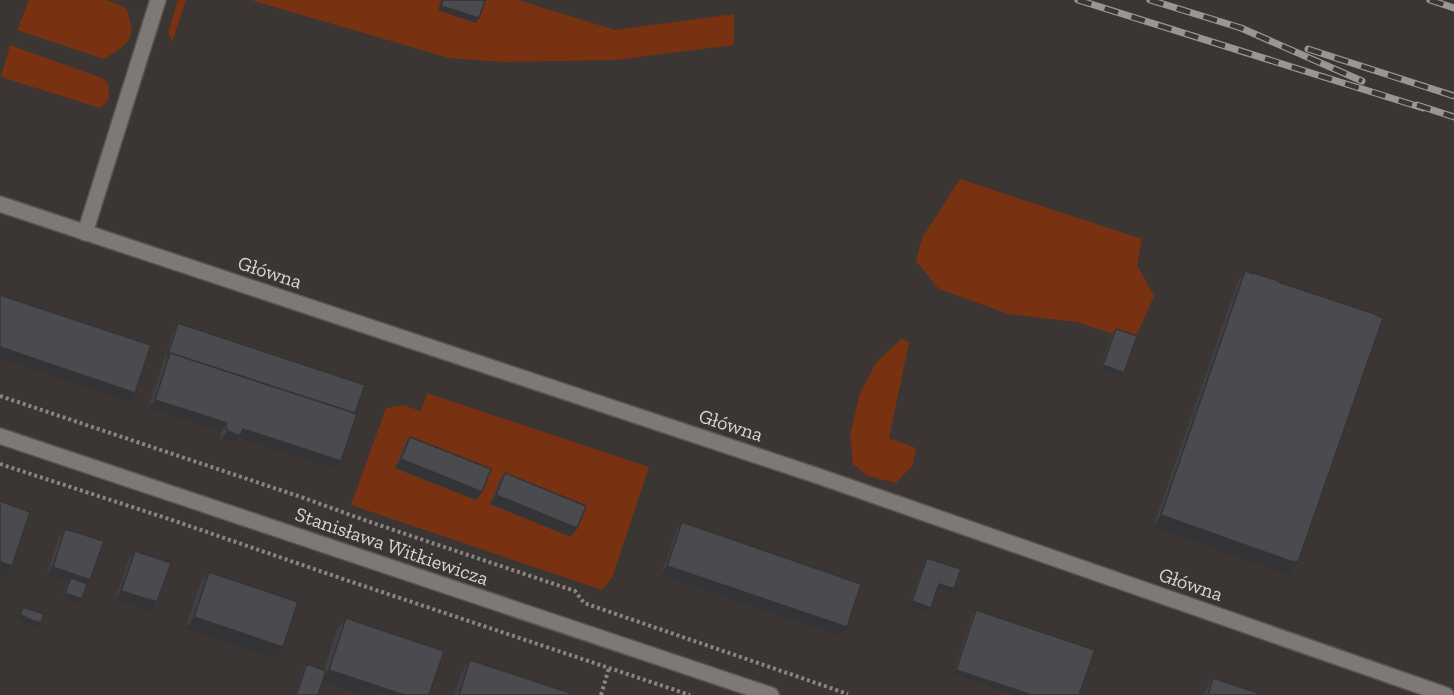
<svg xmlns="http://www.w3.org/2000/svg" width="1454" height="695" viewBox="0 0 1454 695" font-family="'Zilla Slab',serif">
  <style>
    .green { fill: #783111 }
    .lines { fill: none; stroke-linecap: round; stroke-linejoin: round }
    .minor-casing { stroke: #585553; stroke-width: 18 }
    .path { stroke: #898583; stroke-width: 4; stroke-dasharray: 3 3; stroke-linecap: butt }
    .minor { stroke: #7e7876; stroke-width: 15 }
    .rail-casing { stroke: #999694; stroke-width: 7 }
    .rail { stroke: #3b3634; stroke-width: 4.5; stroke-dasharray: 14; stroke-linecap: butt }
    .wall { fill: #404044 }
    .shaded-wall { fill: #343437 }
    .building { fill: #4b4a4f; stroke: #343437; stroke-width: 1.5 }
    .labels { text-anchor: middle; stroke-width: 4.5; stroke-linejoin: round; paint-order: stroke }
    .street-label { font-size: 20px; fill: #d7d4d3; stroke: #3b3634 }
  </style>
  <rect width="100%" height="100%" fill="#3b3634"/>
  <path class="green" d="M 29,0 L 106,0 L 125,7 C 139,37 129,44 104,59 L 17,30 Z
    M 178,0 L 186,0 L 172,42 L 168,32 Z
    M 251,0 L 441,0 L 438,11 L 484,0 L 518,0 L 615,30 L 734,14 L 734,45 L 615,60 L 502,62 L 449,58 Z
    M 10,45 L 102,78 L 108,83 L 109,93 L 108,101 L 100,108 L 1,77 Z
    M 960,179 L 1142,239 L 1137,265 L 1154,296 L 1134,341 L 1077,322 L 1008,314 L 939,289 L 916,261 L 922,238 Z
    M 902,338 L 909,343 L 889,438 L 916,448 L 913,465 L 896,483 L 868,476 L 853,464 L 850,435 L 860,393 L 876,363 Z
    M 427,393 L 649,467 L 612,578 L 602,590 L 351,505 L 386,408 L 403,405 L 421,411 Z"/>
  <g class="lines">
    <g class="minor-casing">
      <path id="minor" d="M 0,204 L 821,477 L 1446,695
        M 85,233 L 158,0
        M 0,436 L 771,695"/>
    </g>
    <path class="path" d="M 0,396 L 304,498 L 367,521 L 575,591 L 584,603 L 848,694
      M 0,464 L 172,520 L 343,579 L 690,695
      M 601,695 L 609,668"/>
    <use href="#minor" class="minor"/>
    <g class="rail-casing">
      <path id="rail" d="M 1078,0 L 1423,108
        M 1150,0 L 1241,28 L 1362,81
        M 1430,0 L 1454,8
        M 1308,49 L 1454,96
        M 1417,105 L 1454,117"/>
    </g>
    <use href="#rail" class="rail"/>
  </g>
  <path class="wall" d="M 1245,271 L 1298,562 L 1289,575 L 1281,573 L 1153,527 L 1237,284 Z
    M 178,323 L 335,469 L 239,438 L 235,443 L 232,443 L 221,439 L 220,436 L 221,432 L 148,408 L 175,327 Z
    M 1116,329 L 1124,373 L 1121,377 L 1100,370 L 1112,334 Z
    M 410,437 L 482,492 L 476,500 L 395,468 L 404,446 Z
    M 505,473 L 577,528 L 571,537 L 490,504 L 499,482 Z
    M 682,522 L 841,636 L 661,575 L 676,531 Z
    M 65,529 L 90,580 L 87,584 L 82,599 L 79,603 L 62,598 L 67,583 L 46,575 L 59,537 Z
    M 135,551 L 157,602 L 151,611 L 115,599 L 129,559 Z
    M 927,558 L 951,593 L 937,589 L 928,612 L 909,606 L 924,563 Z
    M 209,572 L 283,647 L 274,659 L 185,629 L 200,584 Z
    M 976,610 L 1095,650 L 953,674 L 973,614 Z
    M 346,618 L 359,695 L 322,683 L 318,695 L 295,695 L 304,668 L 307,664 L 324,671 L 337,630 Z
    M 470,660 L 576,695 L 454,695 L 462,672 Z
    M 1213,678 L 1264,695 L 1204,695 L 1207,687 Z"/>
  <path class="shaded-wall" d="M 441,6 L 479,18 L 476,23 L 437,10 Z
    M 0,347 L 135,393 L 129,402 L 0,358 Z
    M 1103,365 L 1124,373 L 1121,377 L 1100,370 Z
    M 155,400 L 227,423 L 221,432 L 148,408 Z
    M 243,429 L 341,461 L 335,469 L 239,438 L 235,443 L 232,443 L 221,439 L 228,431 Z
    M 401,459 L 482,492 L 476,500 L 395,468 Z
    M 496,495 L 577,528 L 571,537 L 490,504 Z
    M 1161,515 L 1298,562 L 1289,575 L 1281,573 L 1153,527 Z
    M 0,562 L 12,566 L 3,579 L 0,578 Z
    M 667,566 L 847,627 L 841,636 L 661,575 Z
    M 53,567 L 90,580 L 84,588 L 71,578 L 68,583 L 46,575 Z
    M 939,584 L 954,589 L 951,593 L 936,588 Z
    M 121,591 L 157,602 L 151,611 L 115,599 Z
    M 65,593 L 82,599 L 79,603 L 62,598 Z
    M 912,601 L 931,608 L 928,612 L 909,606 Z
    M 20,615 L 26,617 L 23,621 L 17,619 Z
    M 194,617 L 283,647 L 274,659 L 185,629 Z
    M 25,618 L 41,623 L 38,628 L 22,623 Z
    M 329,670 L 404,695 L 359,695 L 321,682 Z
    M 956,670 L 1032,695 L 1015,695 L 953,674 Z"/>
  <path class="building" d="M 443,0 L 485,0 L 479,18 L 441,6 Z
    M 1245,271 L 1253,274 L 1254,273 L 1279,281 L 1278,282 L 1375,314 L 1376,315 L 1383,318 L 1298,562 L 1290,561 L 1161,515 Z
    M 0,295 L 151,345 L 135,393 L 0,347 Z
    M 178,323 L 365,385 L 355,413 L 170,353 L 167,357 Z
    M 1116,329 L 1137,336 L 1124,373 L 1103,365 Z
    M 170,353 L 357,414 L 341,461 L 243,429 L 241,434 L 238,435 L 228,431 L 226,427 L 227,423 L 155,400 Z
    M 410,437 L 491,469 L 482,492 L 401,459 Z
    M 505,473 L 586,506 L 577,528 L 496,495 Z
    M 0,501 L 30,512 L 12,566 L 0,562 Z
    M 682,522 L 861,584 L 847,627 L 667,566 Z
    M 65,529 L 104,541 L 90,580 L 53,567 Z
    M 135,551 L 171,563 L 157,602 L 121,591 Z
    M 927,558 L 961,569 L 954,589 L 939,584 L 931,608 L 912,601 Z
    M 209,572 L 298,602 L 283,647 L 194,617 Z
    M 71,578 L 87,584 L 82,599 L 65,593 Z
    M 23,607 L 44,614 L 41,623 L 25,618 L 26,617 L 20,615 Z
    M 976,610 L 1095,650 L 1079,695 L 1032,695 L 956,670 Z
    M 346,618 L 444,651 L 429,695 L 404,695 L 329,670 Z
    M 470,660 L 576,695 L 459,695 Z
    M 307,664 L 326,671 L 318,695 L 296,695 Z
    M 1213,678 L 1264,695 L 1208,695 Z"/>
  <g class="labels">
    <g class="street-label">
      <text transform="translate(270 272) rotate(18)" y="7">Główna</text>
      <text transform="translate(731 425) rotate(18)" y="7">Główna</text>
      <text transform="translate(392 546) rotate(19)" y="7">Stanisława Witkiewicza</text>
      <text transform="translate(1191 584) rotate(19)" y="7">Główna</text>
    </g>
  </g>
</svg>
